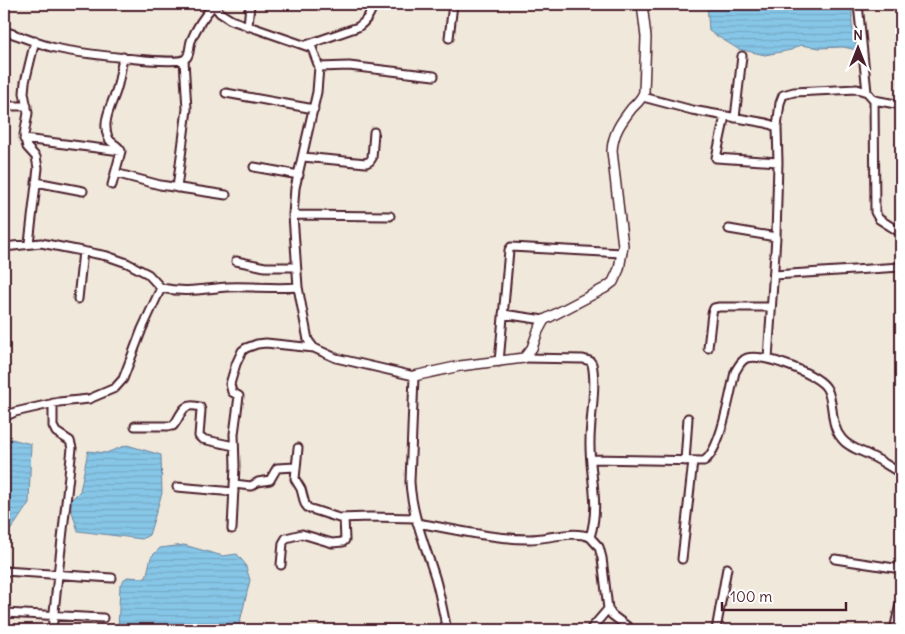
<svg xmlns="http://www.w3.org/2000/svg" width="905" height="634" viewBox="0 0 905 634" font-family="Delius,sans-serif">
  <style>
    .water { fill: url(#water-rules); stroke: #6e839c }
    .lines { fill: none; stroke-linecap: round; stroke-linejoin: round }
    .street-casing { stroke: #4a1f2b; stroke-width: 11 }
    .secondary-casing { stroke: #4a1f2b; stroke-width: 12 }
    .street { stroke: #fff; stroke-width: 7 }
    .secondary { stroke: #fff; stroke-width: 9 }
  </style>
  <defs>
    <pattern id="water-rules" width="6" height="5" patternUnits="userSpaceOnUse" patternTransform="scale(1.25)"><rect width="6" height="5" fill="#86c6e7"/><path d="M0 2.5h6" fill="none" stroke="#75aac6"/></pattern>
  </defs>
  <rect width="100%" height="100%" fill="#f0e8da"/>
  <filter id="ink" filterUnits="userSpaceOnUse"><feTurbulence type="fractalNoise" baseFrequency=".02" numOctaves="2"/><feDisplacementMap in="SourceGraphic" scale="10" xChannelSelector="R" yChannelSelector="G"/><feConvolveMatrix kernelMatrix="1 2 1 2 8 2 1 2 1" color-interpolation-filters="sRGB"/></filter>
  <g filter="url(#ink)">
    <path class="water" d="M 707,4 L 852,4 L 852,25 L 857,50 L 843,47 L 820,48 L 800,45 L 791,50 L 765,55 L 738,49 L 709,31 Z
      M 4,437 L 31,444 L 29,503 L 13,527 L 4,536 Z
      M 127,445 L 161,455 L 162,493 L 149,535 L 142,539 L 78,531 L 69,502 L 80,491 L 88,451 L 106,453 Z
      M 184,545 L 223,556 L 237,554 L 245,564 L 250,580 L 238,630 L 118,630 L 120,585 L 127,577 L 146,578 L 151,557 L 160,548 Z"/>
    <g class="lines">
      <g class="street-casing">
        <path id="street" d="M 4,4 L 5,4
          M 213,4 L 220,13 L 231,20 L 312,48 L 319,67 L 317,92 L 295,188 L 293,215 L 298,287 L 308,340 L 314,348 L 336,358 L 414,376 L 410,482 C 412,515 425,545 435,577 C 440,594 443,612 447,630
          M 858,4 L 867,92
          M 248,27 L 250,4
          M 4,31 C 21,36 38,44 55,48 C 72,52 175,66 185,59 C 190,56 189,47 191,41 C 196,28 204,16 213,6
          M 449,38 L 453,4
          M 306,45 L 358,27 C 367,21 370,14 374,4
          M 319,67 L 349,66 L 434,76
          M 226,93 L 314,109
          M 643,97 L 692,110 L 766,123 L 777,127 L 778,162 L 776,237 L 768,359
          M 874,100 L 875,212 L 879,219 L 901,233
          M 4,106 L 27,106
          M 725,116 L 716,158 L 778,162
          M 735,118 L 742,56
          M 777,127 L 780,103 L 783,95 L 794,92 L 857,89 L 867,92 L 874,100 L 901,105
          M 24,139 L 121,151
          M 303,157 L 366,163 L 370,161 L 372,158 L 374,132
          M 254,167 L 299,175
          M 115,173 L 160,185 L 226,195
          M 36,182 L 83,191
          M 112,185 L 121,151 C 118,144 110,144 108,137 C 101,121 113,103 117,88 C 120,78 121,67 123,57
          M 177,188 L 187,109 L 184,60
          M 293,215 L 390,216
          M 729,229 L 776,237
          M 29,243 L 38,168 L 36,157 L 27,147 L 24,135 L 28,113 L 24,93 L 25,82 L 35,41
          M 4,247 L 41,243 L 107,256 L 127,263 L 148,274 L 161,288
          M 236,261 L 265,267 L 296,267
          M 774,275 L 901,267
          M 78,299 L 83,251
          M 503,314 L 544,320
          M 708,348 L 712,313 L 714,308 L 719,307 L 771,307
          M 524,358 L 583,359 L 590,361 L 592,364 C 597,386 590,418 590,441 C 589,475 601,502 590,537
          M 499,362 L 509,250 L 511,247 L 622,253
          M 4,417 L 15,412 L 59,402 L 89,399 L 115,388 L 123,379 L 142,329 L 161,288 C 185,293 203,289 227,287 C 251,286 274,289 298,287
          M 135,426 L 173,426 C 182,416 181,401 200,407 L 201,410 L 199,436 L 202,439 L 234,446
          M 298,448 L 295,479 L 301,489 L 305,504 L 308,508 L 339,518 L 370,517 L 415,518
          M 592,459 L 704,461 C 721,450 730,393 735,372 C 738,367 741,360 747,358 C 763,353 819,374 827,389 C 835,405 829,424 842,439 C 849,448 862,451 871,456 C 882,461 891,468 901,473
          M 685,461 L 688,418
          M 234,484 L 251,486 L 258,482 L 270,480 L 277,468 L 296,467
          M 177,487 L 234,492
          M 417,523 C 453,529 493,539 529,539 C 549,539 571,530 590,537 L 599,547 L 602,558 L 608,609 L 612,615 L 632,630
          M 232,529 L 235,466 L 234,434 L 239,396 L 232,392 L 230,384 L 236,364 L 242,351 L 246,348 L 257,344 L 266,343 L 314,348
          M 682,559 L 693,461
          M 835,559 L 901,569
          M 281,565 L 283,543 L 286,538 L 302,534 L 332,543 L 343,542 L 345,540 L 344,518
          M 4,571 L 112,578
          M 4,613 L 103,618
          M 52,630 L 72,448 L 70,441 L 56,432 L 53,426 L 53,403
          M 383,630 L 405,630
          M 590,630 L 608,609
          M 716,630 L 727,568
          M 894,630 L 901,600"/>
      </g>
      <g class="secondary-casing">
        <path id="secondary" d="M 414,376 L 460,366 L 524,358 L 532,348 L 538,331 L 544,320 L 605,288 L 613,282 L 619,269 L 623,246 L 612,151 C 613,133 621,122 632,108 C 637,103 642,99 644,92 L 646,37 L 642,4"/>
      </g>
      <use href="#street" class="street"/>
      <use href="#secondary" class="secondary"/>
    </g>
  </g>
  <rect width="905" height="634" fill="none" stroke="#fff" stroke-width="20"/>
  <rect x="10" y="10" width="885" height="614" fill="none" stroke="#4a1f2b" stroke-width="2" filter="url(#ink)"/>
  <g transform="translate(858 48)" stroke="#ffffff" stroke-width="4" paint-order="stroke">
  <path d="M0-4L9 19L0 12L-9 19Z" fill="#4a1f2b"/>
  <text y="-8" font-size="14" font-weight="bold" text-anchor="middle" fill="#4a1f2b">N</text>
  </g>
  <path d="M722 602v8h124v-8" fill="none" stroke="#4a1f2b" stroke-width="2.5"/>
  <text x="730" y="602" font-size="15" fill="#4a1f2b" stroke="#ffffff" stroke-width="4" paint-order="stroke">100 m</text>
</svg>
